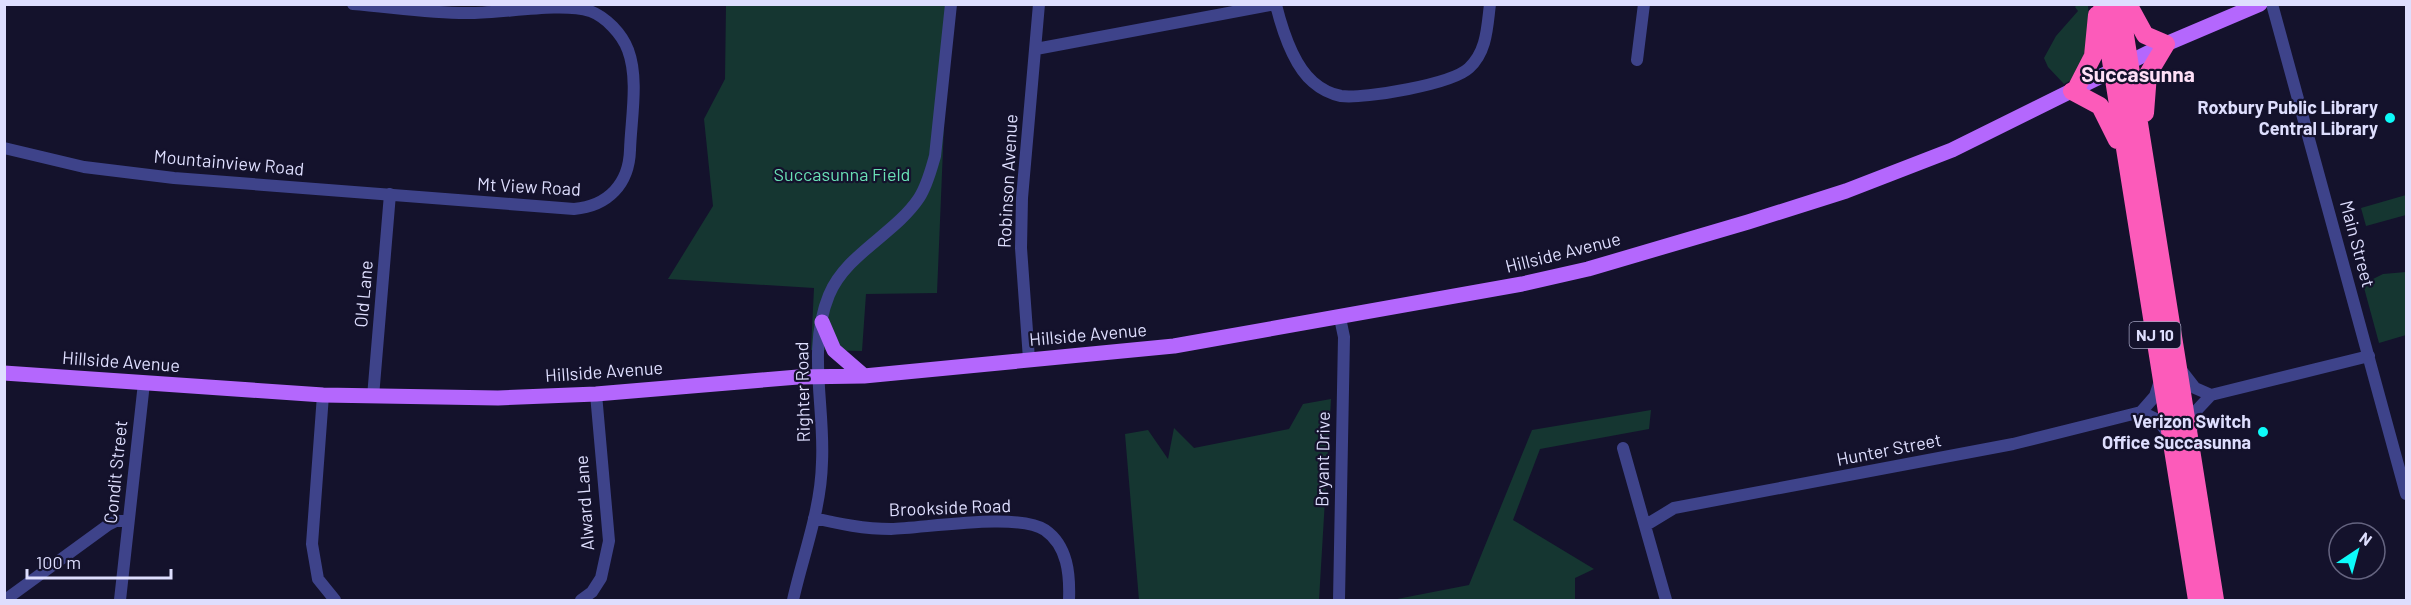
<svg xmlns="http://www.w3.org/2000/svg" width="2411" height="605" viewBox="0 0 2411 605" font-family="Barlow,sans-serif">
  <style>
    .green { fill: #153631 }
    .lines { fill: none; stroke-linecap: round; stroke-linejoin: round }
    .minor { stroke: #3e438a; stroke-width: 12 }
    .major { stroke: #b467fd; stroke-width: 15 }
    .highway { stroke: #fc5bba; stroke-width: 18 }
    .poi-dot { fill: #0dfbf9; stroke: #14122c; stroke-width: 2 }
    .labels { text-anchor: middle; stroke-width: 4.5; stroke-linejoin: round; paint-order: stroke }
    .shield { fill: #14122c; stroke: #a1a1bf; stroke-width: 1.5 }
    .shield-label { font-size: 16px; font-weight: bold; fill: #dedefe }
    .poi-label { font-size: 18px; font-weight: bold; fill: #dedefe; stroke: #14122c; text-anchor: end }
    .street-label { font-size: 18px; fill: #dedefe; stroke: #14122c }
    .park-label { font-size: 18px; fill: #69e0b5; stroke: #14122c }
    .quarter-label { font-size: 21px; font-weight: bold; fill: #ffe0f7; stroke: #14122c }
  </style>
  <rect width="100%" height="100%" fill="#14122c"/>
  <path class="green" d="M 726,5 L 949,5 L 937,293 L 866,294 L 862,351 L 811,350 L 814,288 L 668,279 L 713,206 L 704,119 L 725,79 Z
    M 2077,5 L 2088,5 L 2090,38 L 2075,78 L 2064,84 L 2048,67 L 2044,58 L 2056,36 L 2078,11 L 2075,7 Z
    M 2406,195 L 2406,215 L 2366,226 L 2361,208 Z
    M 2406,272 L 2406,335 L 2379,343 L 2363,284 L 2383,274 Z
    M 1331,399 L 1319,600 L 1139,600 L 1125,434 L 1148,430 L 1168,459 L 1174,428 L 1194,448 L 1289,429 L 1303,404 Z
    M 1651,410 L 1649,429 L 1540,449 L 1513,520 L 1594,569 L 1575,578 L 1575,600 L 1392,600 L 1469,585 L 1532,430 Z"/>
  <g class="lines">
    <path class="minor" d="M 2272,4 L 2406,494
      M 1276,5 C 1282,29 1293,65 1313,82 C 1321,89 1331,94 1341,96 C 1366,99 1452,84 1469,68 C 1487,51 1487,28 1490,4
      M 1036,49 L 1276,4
      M 1637,60 L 1644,4
      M 4,148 L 84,167 L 174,178 L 574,209 C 608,206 629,184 630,150 C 631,119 639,79 628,50 C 622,34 606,17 590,11 C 562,2 504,13 472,13 C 433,14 392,7 353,4
      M 1029,359 L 1021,248 L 1022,198 L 1039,4
      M 2181,370 L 2195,388 L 2211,395
      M 323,395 L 312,544 L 318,579 L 335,600
      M 373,397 L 390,194
      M 2141,412 L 2158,420 L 2169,435
      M 2192,428 L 2196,411 L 2211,395 L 2369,356
      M 1623,448 L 1666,600
      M 814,518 C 840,524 864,529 891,529 C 926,528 1019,512 1045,530 C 1068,546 1070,575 1069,600
      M 1646,525 L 1674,508 L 2013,444 L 2141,412 L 2155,396 L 2160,381
      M 5,600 L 108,525 L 116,521 L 127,521
      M 120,600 L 144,383
      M 581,600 L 592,592 L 601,578 L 609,541 L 596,394
      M 793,600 C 803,555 821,510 822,462 C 825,407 807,348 829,295 C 846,254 895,234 919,198 C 927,186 931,170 935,156 L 951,4
      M 1339,600 L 1344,337 L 1340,318"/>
    <path class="major" d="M 822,322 L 834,350 L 864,376
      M 4,373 L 323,395 L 498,398 L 596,394 L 798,377 L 864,376 L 1174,346 L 1522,284 L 1588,269 L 1748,222 L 1846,191 L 1952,150 L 2166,44 L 2260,4"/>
    <path class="highway" d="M 2102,4 L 2197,600
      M 2120,4 L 2215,600
      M 2128,4 L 2145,35 L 2166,44 L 2148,74 L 2145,113
      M 2076,89 L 2093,56 L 2097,15
      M 2072,91 L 2100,106 L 2117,140"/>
  </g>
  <g class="poi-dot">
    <circle cx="2390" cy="118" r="6"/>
    <circle cx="2263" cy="432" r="6"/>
  </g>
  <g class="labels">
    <rect class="shield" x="2129.5" y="322" width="51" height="26" rx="4.5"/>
    <g class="shield-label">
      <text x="2155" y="341">NJ 10</text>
    </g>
    <g class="poi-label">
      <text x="2378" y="114">Roxbury Public Library<tspan x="2378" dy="21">Central Library</tspan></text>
      <text x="2251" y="428">Verizon Switch<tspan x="2251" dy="21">Office Succasunna</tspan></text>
    </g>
    <g class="street-label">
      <text transform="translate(229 163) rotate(5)" y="6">Mountainview Road</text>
      <text transform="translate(1008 181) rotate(-87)" y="6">Robinson Avenue</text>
      <text transform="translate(529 187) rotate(3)" y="6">Mt View Road</text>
      <text transform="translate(2357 244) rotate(75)" y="6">Main Street</text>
      <text transform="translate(1563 253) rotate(-14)" y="6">Hillside Avenue</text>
      <text transform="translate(364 294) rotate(-85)" y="6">Old Lane</text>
      <text transform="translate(1088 335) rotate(-5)" y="6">Hillside Avenue</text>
      <text transform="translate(121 362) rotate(4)" y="6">Hillside Avenue</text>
      <text transform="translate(604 372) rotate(-4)" y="6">Hillside Avenue</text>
      <text transform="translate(803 392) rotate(-91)" y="6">Righter Road</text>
      <text transform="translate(1889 450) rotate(-11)" y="6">Hunter Street</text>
      <text transform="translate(1323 459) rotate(-89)" y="6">Bryant Drive</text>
      <text transform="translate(116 472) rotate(-84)" y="6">Condit Street</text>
      <text transform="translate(585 503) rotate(-94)" y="6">Alward Lane</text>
      <text transform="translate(950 508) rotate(-2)" y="6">Brookside Road</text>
    </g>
    <g class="park-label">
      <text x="842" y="181">Succasunna Field</text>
    </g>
    <g class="quarter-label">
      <text x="2138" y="82">Succasunna</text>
    </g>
  </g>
  <rect width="2411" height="605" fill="none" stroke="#dedefe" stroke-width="12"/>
  <g transform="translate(2357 551) rotate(36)"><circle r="28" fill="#14122c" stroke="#656480" stroke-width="1.5"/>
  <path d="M0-4.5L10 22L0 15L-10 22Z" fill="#0dfbf9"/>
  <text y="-9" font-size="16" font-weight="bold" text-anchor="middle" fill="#dedefe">N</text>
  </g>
  <path d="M27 569v9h144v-9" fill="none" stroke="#dedefe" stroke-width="3"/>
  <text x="36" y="569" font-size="18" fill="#dedefe" stroke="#14122c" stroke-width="4.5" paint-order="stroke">100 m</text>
</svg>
